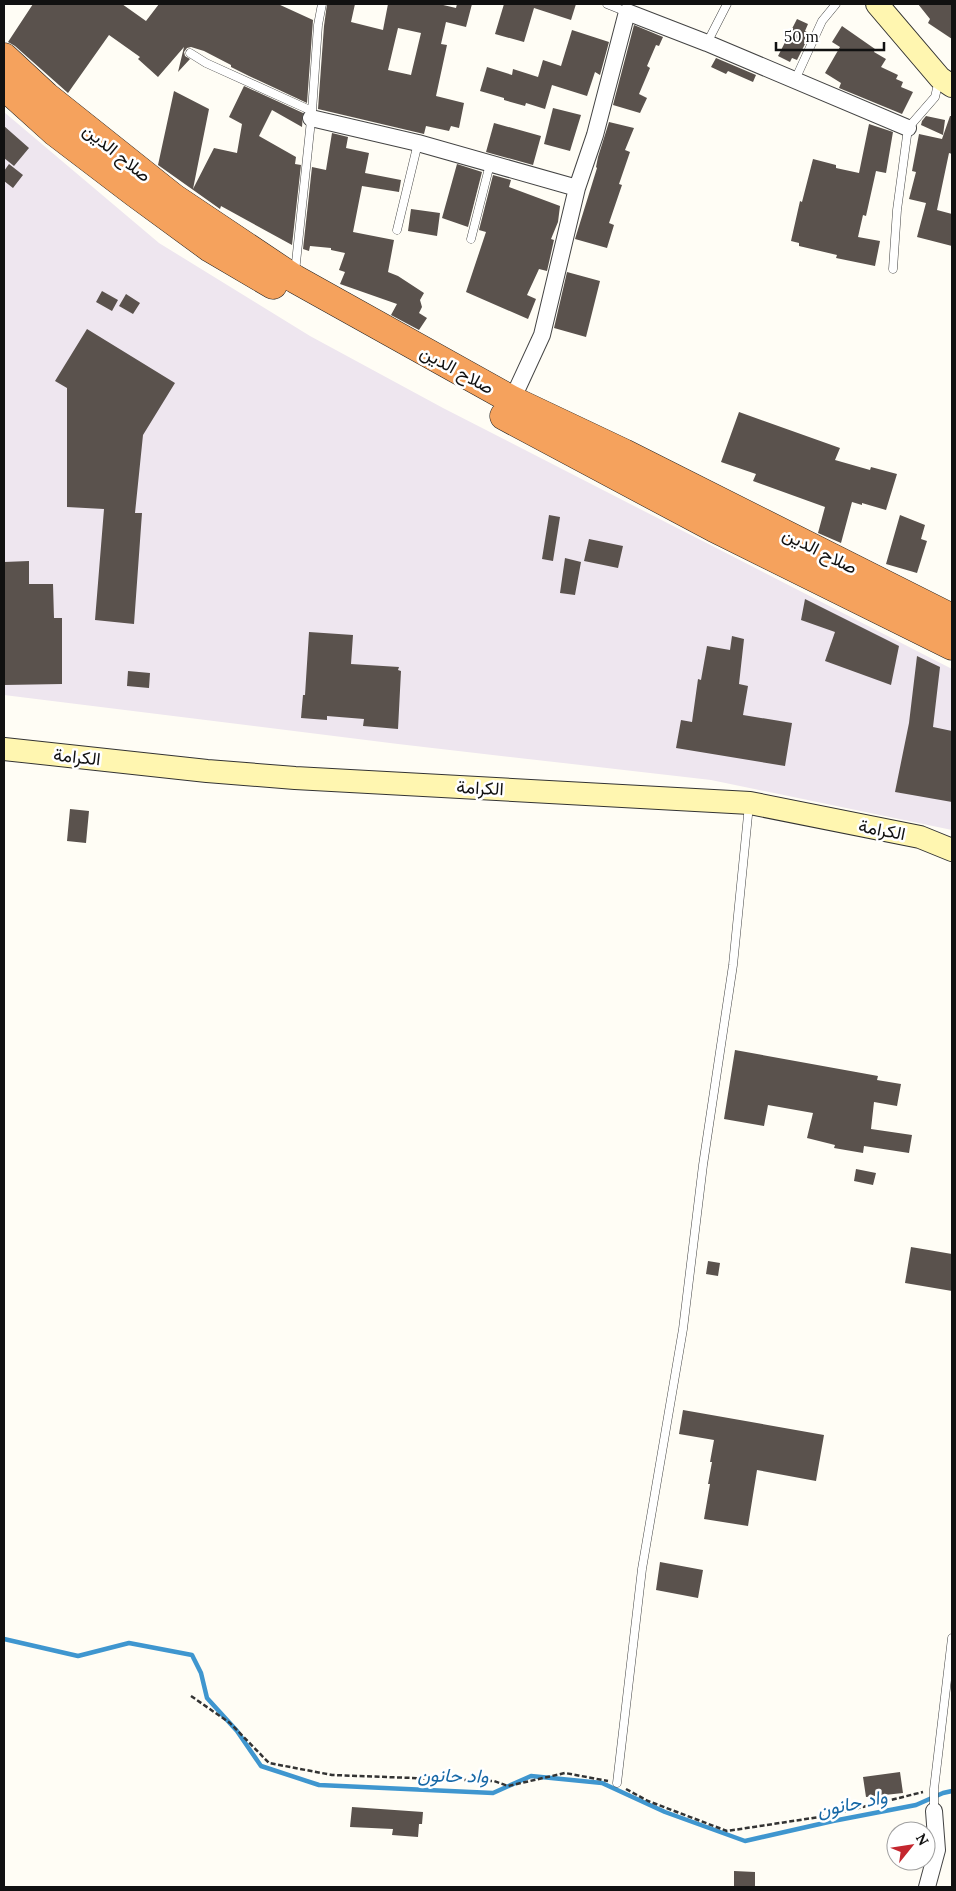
<svg xmlns="http://www.w3.org/2000/svg" width="956" height="1891" viewBox="0 0 956 1891" font-family="Lora,Vazirmatn,serif">
  <style>
    .industrial { fill: #eee6ef }
    .lines { fill: none; stroke-linecap: round; stroke-linejoin: round }
    .stream { stroke: #3f96cf; stroke-width: 4.5 }
    .building { fill: #5a524d; fill-rule: evenodd }
    .lane-casing { stroke: #444; stroke-width: 9 }
    .street-casing { stroke: #444; stroke-width: 18 }
    .secondary-casing { stroke: #333; stroke-width: 24 }
    .highway-casing { stroke: #222; stroke-width: 29 }
    .path { stroke: #333; stroke-width: 2.5; stroke-dasharray: 5 2.5; stroke-linecap: butt }
    .lane { stroke: #fff; stroke-width: 8 }
    .street { stroke: #fff; stroke-width: 16 }
    .secondary { stroke: #fff6b0; stroke-width: 22 }
    .highway { stroke: #f5a25d; stroke-width: 28 }
    .labels { text-anchor: middle; stroke-width: 5; stroke-linejoin: round; paint-order: stroke }
    .street-label { font-size: 18px; fill: #111; stroke: #fff }
    .water-label { font-size: 19px; font-style: italic; fill: #1768a6; stroke: #fff }
  </style>
  <rect width="100%" height="100%" fill="#fffdf5"/>
  <path class="industrial" d="M 4,112 L 159,243 L 310,336 L 443,408 L 952,669 L 952,830 L 711,780 L 398,744 L 4,695 Z"/>
  <g class="lines">
    <path class="stream" d="M 4,1639 L 78,1656 L 129,1643 L 192,1655 L 201,1673 L 207,1698 L 237,1731 L 261,1766 L 319,1785 L 493,1793 L 531,1776 L 602,1783 L 665,1812 L 745,1841 L 833,1821 L 916,1805 L 943,1793 L 952,1791"/>
  </g>
  <path class="building" d="M 33,4 L 122,4 L 146,21 L 159,4 L 278,4 L 313,20 L 307,103 L 249,76 L 231,67 L 231,65 L 204,51 L 191,47 L 187,48 L 184,52 L 185,56 L 190,59 L 178,72 L 184,47 L 158,77 L 138,59 L 140,57 L 109,35 L 68,93 L 15,46 L 8,42 Z
    M 327,4 L 355,4 L 351,22 L 383,30 L 388,4 L 439,4 L 456,8 L 457,4 L 472,4 L 466,27 L 446,22 L 441,44 L 447,45 L 436,96 L 464,103 L 459,128 L 451,126 L 449,131 L 426,126 L 424,134 L 318,109 L 324,26 ZM 398,28 L 421,33 L 411,75 L 388,70 Z
    M 504,4 L 576,4 L 571,20 L 534,8 L 524,42 L 495,34 Z
    M 918,4 L 952,4 L 952,39 L 928,23 L 930,19 Z
    M 797,19 L 808,24 L 805,31 L 810,34 L 797,60 L 792,58 L 790,62 L 778,56 Z
    M 634,25 L 663,37 L 659,46 L 656,45 L 647,66 L 650,68 L 639,94 L 647,98 L 640,113 L 613,105 Z
    M 842,26 L 875,49 L 874,52 L 886,59 L 881,67 L 898,75 L 896,79 L 903,82 L 901,87 L 913,92 L 902,114 L 839,88 L 841,83 L 825,73 L 840,47 L 832,42 Z
    M 572,30 L 609,42 L 600,75 L 595,72 L 587,96 L 552,85 L 545,109 L 526,103 L 525,106 L 504,100 L 504,98 L 480,91 L 487,67 L 512,75 L 513,69 L 538,77 L 543,60 L 561,66 Z
    M 716,58 L 756,75 L 753,82 L 728,71 L 726,74 L 711,67 Z
    M 244,86 L 303,113 L 302,127 L 272,110 L 259,136 L 296,157 L 295,164 L 301,165 L 292,245 L 221,206 L 220,209 L 158,165 L 174,91 L 209,109 L 193,189 L 214,148 L 237,153 L 242,124 L 229,117 Z
    M 553,108 L 581,115 L 570,151 L 544,144 Z
    M 926,116 L 945,120 L 943,135 L 921,125 L 922,121 Z
    M 950,116 L 952,116 L 952,154 L 949,153 L 937,210 L 952,214 L 952,246 L 917,237 L 926,203 L 909,199 L 916,172 L 912,171 L 919,134 L 942,139 Z
    M 609,122 L 634,128 L 625,150 L 630,152 L 619,184 L 622,185 L 609,223 L 614,225 L 607,248 L 575,239 L 597,168 L 596,167 L 598,157 Z
    M 494,123 L 541,136 L 533,165 L 486,152 Z
    M 869,124 L 893,132 L 886,173 L 876,171 L 866,216 L 863,215 L 858,237 L 880,241 L 875,266 L 836,258 L 837,255 L 799,246 L 799,243 L 791,241 L 800,201 L 802,202 L 813,159 L 836,165 L 836,168 L 859,173 Z
    M 4,126 L 29,148 L 14,166 L 4,158 Z
    M 332,133 L 348,137 L 346,148 L 369,153 L 365,173 L 401,180 L 399,192 L 362,186 L 353,232 L 394,240 L 388,272 L 398,276 L 424,293 L 420,300 L 422,307 L 419,313 L 427,318 L 419,330 L 391,315 L 397,304 L 340,284 L 345,272 L 339,270 L 345,253 L 331,250 L 331,248 L 310,246 L 309,251 L 303,249 L 312,167 L 326,170 Z
    M 9,164 L 23,175 L 13,188 L 4,181 L 4,171 Z
    M 457,164 L 482,172 L 468,227 L 442,218 Z
    M 493,175 L 511,180 L 509,187 L 560,206 L 558,222 L 551,239 L 554,240 L 547,271 L 539,269 L 527,295 L 536,299 L 528,319 L 466,292 L 486,232 L 479,230 Z
    M 411,209 L 440,213 L 437,236 L 408,231 Z
    M 567,272 L 600,281 L 586,337 L 554,328 Z
    M 102,291 L 118,300 L 112,311 L 96,302 Z
    M 126,294 L 140,303 L 133,314 L 119,306 Z
    M 87,329 L 175,383 L 143,435 L 135,513 L 142,513 L 134,624 L 95,620 L 104,509 L 67,507 L 67,388 L 55,381 Z
    M 739,412 L 840,448 L 835,460 L 870,470 L 871,467 L 897,474 L 886,510 L 862,503 L 862,505 L 852,502 L 841,543 L 818,533 L 825,507 L 753,481 L 756,474 L 721,462 Z
    M 549,515 L 560,517 L 553,561 L 542,559 Z
    M 900,515 L 925,525 L 921,539 L 927,541 L 917,573 L 886,564 Z
    M 589,539 L 623,546 L 618,568 L 584,561 Z
    M 565,558 L 581,562 L 575,595 L 560,593 Z
    M 29,561 L 29,584 L 53,584 L 54,618 L 62,618 L 62,684 L 4,685 L 4,562 Z
    M 805,599 L 899,646 L 891,685 L 825,661 L 835,632 L 801,620 Z
    M 309,632 L 353,635 L 351,664 L 399,667 L 398,670 L 401,671 L 398,729 L 363,726 L 364,719 L 327,716 L 327,720 L 301,718 L 303,695 L 305,695 Z
    M 732,636 L 744,639 L 739,684 L 748,686 L 743,715 L 792,723 L 785,766 L 676,748 L 681,720 L 692,722 L 698,679 L 701,680 L 707,646 L 730,650 Z
    M 917,656 L 940,667 L 933,727 L 952,731 L 952,802 L 895,792 L 909,723 Z
    M 128,671 L 150,673 L 149,688 L 127,686 Z
    M 70,809 L 89,811 L 86,843 L 67,841 Z
    M 735,1050 L 878,1076 L 877,1080 L 901,1084 L 897,1106 L 874,1102 L 871,1129 L 912,1135 L 909,1153 L 864,1146 L 863,1153 L 834,1148 L 835,1145 L 807,1138 L 813,1113 L 768,1105 L 764,1126 L 724,1119 Z
    M 856,1169 L 876,1173 L 873,1185 L 854,1181 Z
    M 911,1247 L 952,1254 L 952,1291 L 905,1283 Z
    M 708,1261 L 720,1263 L 718,1276 L 706,1274 Z
    M 683,1410 L 824,1435 L 816,1481 L 757,1470 L 748,1526 L 704,1519 L 710,1484 L 708,1484 L 712,1462 L 710,1462 L 714,1440 L 679,1434 Z
    M 660,1562 L 703,1570 L 698,1598 L 656,1590 Z
    M 900,1772 L 903,1793 L 866,1797 L 863,1777 Z
    M 352,1807 L 423,1812 L 422,1824 L 419,1824 L 418,1837 L 392,1835 L 393,1829 L 350,1827 Z
    M 734,1871 L 755,1872 L 755,1887 L 734,1887 Z"/>
  <g class="lines">
    <g class="lane-casing">
      <path id="lane" d="M 607,4 L 627,12
        M 707,43 L 727,4
        M 190,53 L 206,63 L 312,111
        M 795,80 L 822,21 L 836,4
        M 397,230 L 418,143
        M 471,239 L 490,164
        M 893,269 L 897,210 L 908,128 L 935,97 L 939,80
        M 295,272 L 312,111 L 318,25 L 322,4
        M 617,1783 L 642,1569 L 683,1329 L 703,1165 L 733,965 L 749,805
        M 934,1811 L 934,1789 L 952,1638"/>
    </g>
    <g class="street-casing">
      <path id="street" d="M 311,118 L 418,143 L 577,188
        M 512,400 L 542,335 L 577,188 L 595,135 L 627,12 L 707,43 L 908,128
        M 927,1887 L 937,1850 L 934,1811"/>
    </g>
    <g class="secondary-casing">
      <path id="secondary" d="M 877,4 L 940,78 L 952,86
        M 4,749 L 207,771 L 295,778 L 750,803 L 920,837 L 952,850"/>
    </g>
    <g class="highway-casing">
      <path id="highway" d="M 4,57 L 46,96 L 174,198 L 295,279 L 512,400 L 624,453 L 952,618
        M 4,86 L 55,132 L 135,193 L 210,248 L 273,285
        M 504,416 L 714,528 L 952,646"/>
    </g>
    <path class="path" d="M 191,1696 L 230,1723 L 269,1763 L 332,1775 L 494,1781 L 508,1786 L 565,1773 L 608,1781
      M 626,1789 L 648,1801 L 727,1831 L 826,1816 L 923,1792"/>
    <use href="#lane" class="lane"/>
    <use href="#street" class="street"/>
    <use href="#secondary" class="secondary"/>
    <use href="#highway" class="highway"/>
  </g>
  <g class="labels">
    <g class="street-label">
      <text transform="translate(117 153) rotate(39)" y="6">صلاح الدين</text>
      <text transform="translate(457 370) rotate(29)" y="6">صلاح الدين</text>
      <text transform="translate(820 551) rotate(27)" y="6">صلاح الدين</text>
      <text transform="translate(77 757) rotate(6)" y="6">الكرامة</text>
      <text transform="translate(480 788) rotate(3)" y="6">الكرامة</text>
      <text transform="translate(882 830) rotate(11)" y="6">الكرامة</text>
    </g>
    <g class="water-label">
      <text transform="translate(453 1775) rotate(1)" y="7">واد حانون</text>
      <text transform="translate(852 1803) rotate(-12)" y="7">واد حانون</text>
    </g>
  </g>
  <rect width="956" height="1891" fill="none" stroke="#111111" stroke-width="10"/>
  <g transform="translate(911 1846) rotate(60)"><circle r="24" fill="#ffffff" stroke="#a0a0a0"/>
  <path d="M0-4L9 19L0 12L-9 19Z" fill="#c4262e"/>
  <text y="-8" font-size="14" font-weight="bold" text-anchor="middle" fill="#111111">N</text>
  </g>
  <path d="M776 42v8h108v-8" fill="none" stroke="#111111" stroke-width="2.5"/>
  <text x="784" y="42" font-size="15" fill="#111111" stroke="#ffffff" stroke-width="4" paint-order="stroke">50 m</text>
</svg>
